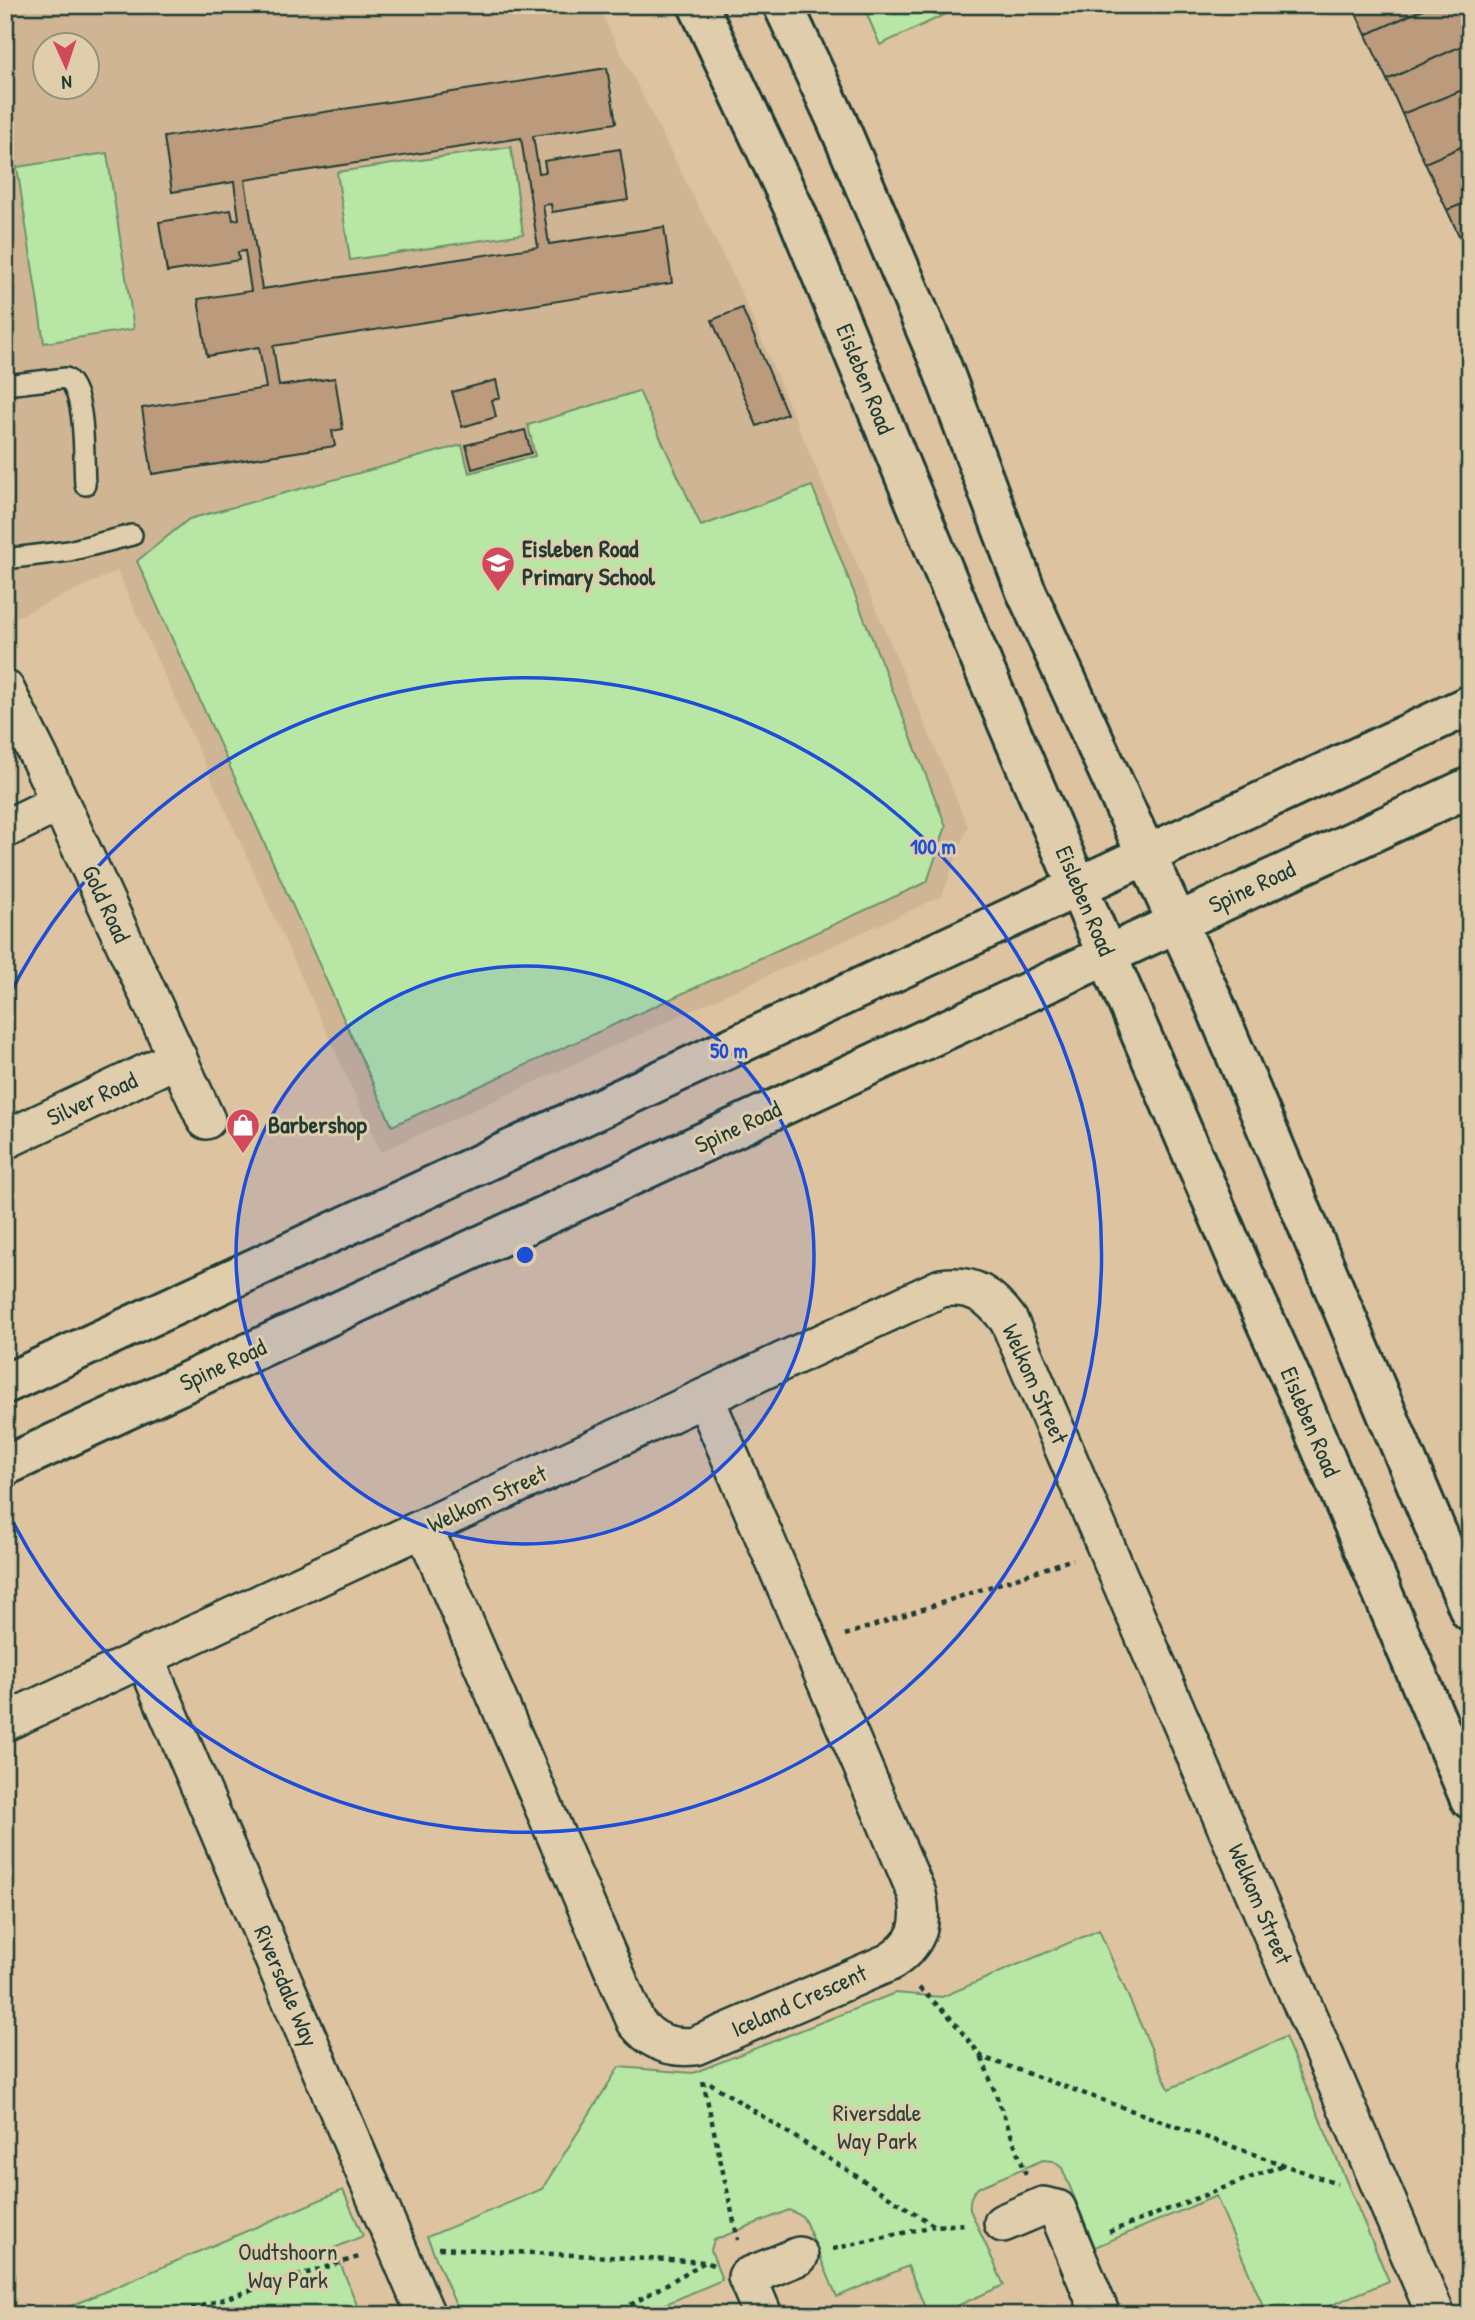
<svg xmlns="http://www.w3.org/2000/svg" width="1475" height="2320" viewBox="0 0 1475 2320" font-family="'Patrick Hand',sans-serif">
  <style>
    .built { fill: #d0b594; fill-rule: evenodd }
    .green { fill: #b8e6a4; stroke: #6c926c; stroke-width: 2 }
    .building { fill: #bc9b7d; stroke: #1f3d34; stroke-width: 2; fill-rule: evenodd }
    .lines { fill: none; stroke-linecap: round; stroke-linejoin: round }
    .service-casing { stroke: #1f3d34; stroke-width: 24 }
    .minor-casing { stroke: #1f3d34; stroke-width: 42 }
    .secondary-casing { stroke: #1f3d34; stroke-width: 44 }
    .primary-casing { stroke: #1f3d34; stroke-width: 44 }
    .path { stroke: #1f3d34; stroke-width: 4.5; stroke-dasharray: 5 5; stroke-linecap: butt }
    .service { stroke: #e0cdab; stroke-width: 19 }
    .minor { stroke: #e0cdab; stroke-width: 37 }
    .secondary { stroke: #e0cdab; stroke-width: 38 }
    .primary { stroke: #e0cdab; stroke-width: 38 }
    .ring { fill: none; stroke: #1d4ed8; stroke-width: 3.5 }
    .labels { text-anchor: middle; stroke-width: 6; stroke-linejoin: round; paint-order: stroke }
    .street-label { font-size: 24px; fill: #1f3d34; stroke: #e0cdab }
    .poi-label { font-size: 24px; font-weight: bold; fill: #1f3d34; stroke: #e0cdab; text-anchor: start }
    .park-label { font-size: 24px; fill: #27453a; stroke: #e0cdab }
    .centre { fill: #1d4ed8; stroke: #e0cdab; stroke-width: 3.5 }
    .ring-label { font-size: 21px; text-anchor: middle; font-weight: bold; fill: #1d4ed8; stroke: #e0cdab; stroke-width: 6; stroke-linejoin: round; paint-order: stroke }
  </style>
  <rect width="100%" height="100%" fill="#dec3a1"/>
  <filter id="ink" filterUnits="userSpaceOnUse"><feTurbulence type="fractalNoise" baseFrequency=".0143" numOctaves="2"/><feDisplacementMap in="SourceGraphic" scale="14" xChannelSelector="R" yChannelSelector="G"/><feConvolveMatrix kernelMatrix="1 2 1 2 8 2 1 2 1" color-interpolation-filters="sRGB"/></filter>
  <g filter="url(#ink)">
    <path class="built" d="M 5,5 L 597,5 L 740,289 L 968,826 L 942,896 L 381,1152 L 117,571 L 8,621 L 5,615 L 5,509 L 18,371 L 5,342 ZM 46,46 L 88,46 L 88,88 L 46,88 Z"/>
    <path class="green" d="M 863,5 L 965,5 L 880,45 Z
      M 511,147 L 523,234 L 350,260 L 337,172 Z
      M 107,153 L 134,329 L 44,343 L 17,167 Z
      M 639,391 L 701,526 L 812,486 L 946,826 L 927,882 L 392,1126 L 137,561 L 189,519 L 462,445 L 469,473 L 535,456 L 528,425 Z
      M 1099,1930 L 1169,2089 L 1285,2037 L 1389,2281 L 1308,2315 L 1267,2315 L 1216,2196 L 1095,2247 L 1062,2168 L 1053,2161 L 1043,2160 L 979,2187 C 971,2194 969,2199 970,2210 L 1004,2285 L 937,2315 L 928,2315 L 908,2266 L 837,2297 L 806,2223 L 802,2216 L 789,2210 L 714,2240 L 711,2250 L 722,2280 L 640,2315 L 460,2315 L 427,2237 L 542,2189 L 619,2067 L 693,2073 L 895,1993 L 942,1997 Z
      M 343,2190 L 363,2236 L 334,2248 L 361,2315 L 50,2315 Z"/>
    <path class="building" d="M 1352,5 L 1432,5 L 1366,35 Z
      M 1432,5 L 1470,5 L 1470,42 L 1387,80 L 1366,35 Z
      M 1470,42 L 1470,87 L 1402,114 L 1387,80 Z
      M 607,68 L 616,123 L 533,136 L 539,173 L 546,172 L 544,161 L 620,149 L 628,200 L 552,212 L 551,204 L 543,205 L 549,244 L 664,227 L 672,283 L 273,346 L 279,386 L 335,378 L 343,429 L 332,431 L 335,446 L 152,474 L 142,408 L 266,388 L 259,347 L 207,356 L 198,299 L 251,291 L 245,251 L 238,252 L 239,260 L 167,272 L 159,222 L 231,210 L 233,220 L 239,219 L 234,182 L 172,192 L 164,137 ZM 521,138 L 538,247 L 262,289 L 245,180 Z
      M 1470,87 L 1470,143 L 1425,163 L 1402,114 Z
      M 1470,143 L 1470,201 L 1447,210 L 1425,163 Z
      M 1470,201 L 1470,259 L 1447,210 Z
      M 742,308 L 787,414 L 757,426 L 712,320 Z
      M 496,380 L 500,398 L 492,400 L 496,417 L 462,427 L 452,392 Z
      M 525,430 L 531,453 L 472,469 L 466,445 Z"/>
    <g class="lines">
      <g class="service-casing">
        <path id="service" d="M 5,385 L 66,378 C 87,392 83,459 85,485
          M 5,559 L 69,551 L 132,535"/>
      </g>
      <g class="minor-casing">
        <path id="minor" d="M 5,689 L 40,759 L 206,1120
          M 5,829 L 59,803
          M 5,1140 L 178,1058
          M 424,1528 L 636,2022 C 652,2042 670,2049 695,2046 L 890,1962 C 917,1944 924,1926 917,1894 L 705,1398
          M 145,1658 L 426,2315
          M 5,1722 L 941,1288 C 973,1283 991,1296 1009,1321 L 1436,2315
          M 1003,2223 L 1043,2206 L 1057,2209 L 1101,2315
          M 763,2315 L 747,2277 L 799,2256"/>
      </g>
      <g class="secondary-casing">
        <path id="secondary" d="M 698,5 L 796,213 L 986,673 L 1243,1272 L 1296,1389 L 1470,1799
          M 783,5 L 837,121 L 941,365 L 1025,589 L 1214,1003 L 1470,1611"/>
      </g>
      <g class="primary-casing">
        <path id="primary" d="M 5,1384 L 1470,705
          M 5,1466 L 1470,787"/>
      </g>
      <path class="path" d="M 845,1635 L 1073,1559
        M 919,1988 L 948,2015 L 982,2057 L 1337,2184
        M 982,2058 L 1026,2174
        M 703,2081 L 738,2240
        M 710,2083 L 935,2226 L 967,2224
        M 1109,2232 L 1283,2165
        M 439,2248 L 706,2262 L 713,2265
        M 833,2249 L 934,2226
        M 172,2315 L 362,2256
        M 613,2315 L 705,2262"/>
      <use href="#service" class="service"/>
      <use href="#minor" class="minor"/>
      <use href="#secondary" class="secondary"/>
      <use href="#primary" class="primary"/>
    </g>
  </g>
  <circle cx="525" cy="1255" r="289" fill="#1d4ed8" fill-opacity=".12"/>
  <g class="ring">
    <circle cx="525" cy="1255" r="289"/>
    <path d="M6 1002A577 577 0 1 1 6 1508"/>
  </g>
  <defs>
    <g id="school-pin" transform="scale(1.75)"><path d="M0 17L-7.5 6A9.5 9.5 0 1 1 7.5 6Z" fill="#d1495b" stroke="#e0cdab"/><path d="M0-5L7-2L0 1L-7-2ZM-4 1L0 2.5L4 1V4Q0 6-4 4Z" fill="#fff"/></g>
    <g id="shop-pin" transform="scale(1.75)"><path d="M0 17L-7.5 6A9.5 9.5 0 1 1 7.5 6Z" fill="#d1495b" stroke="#e0cdab"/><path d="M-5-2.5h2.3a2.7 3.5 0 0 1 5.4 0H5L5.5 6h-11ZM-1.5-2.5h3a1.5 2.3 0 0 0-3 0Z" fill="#fff"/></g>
  </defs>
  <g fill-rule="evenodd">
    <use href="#school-pin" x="498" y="563"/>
    <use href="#shop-pin" x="243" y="1125"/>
  </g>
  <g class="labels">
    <g class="street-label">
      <text transform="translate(865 379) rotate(68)" y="8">Eisleben Road</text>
      <text transform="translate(1252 887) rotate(-25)" y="8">Spine Road</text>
      <text transform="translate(1085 901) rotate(67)" y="8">Eisleben Road</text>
      <text transform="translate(106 904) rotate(65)" y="8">Gold Road</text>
      <text transform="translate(92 1099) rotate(-25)" y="8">Silver Road</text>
      <text transform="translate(738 1127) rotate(-25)" y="8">Spine Road</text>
      <text transform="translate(223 1365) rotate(-25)" y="8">Spine Road</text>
      <text transform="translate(1035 1384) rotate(66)" y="8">Welkom Street</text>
      <text transform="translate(1310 1422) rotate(67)" y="8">Eisleben Road</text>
      <text transform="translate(487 1499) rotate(-25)" y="8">Welkom Street</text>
      <text transform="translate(1260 1904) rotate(67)" y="8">Welkom Street</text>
      <text transform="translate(286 1986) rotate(67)" y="8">Riversdale Way</text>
      <text transform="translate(799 2001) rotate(-24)" y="8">Iceland Crescent</text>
    </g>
    <g class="poi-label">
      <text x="522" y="557">Eisleben Road<tspan x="522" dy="28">Primary School</tspan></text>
      <text x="268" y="1133">Barbershop</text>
    </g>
    <g class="park-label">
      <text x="877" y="2121">Riversdale<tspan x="877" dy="28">Way Park</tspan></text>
      <text x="288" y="2260">Oudtshoorn<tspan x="288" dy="28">Way Park</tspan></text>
    </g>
  </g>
  <circle cx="525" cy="1255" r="10" class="centre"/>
  <g class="ring-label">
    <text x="933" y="854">100 m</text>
    <text x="729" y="1058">50 m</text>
  </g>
  <rect width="1475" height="2320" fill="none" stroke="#e0cdab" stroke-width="28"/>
  <rect x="14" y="14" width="1447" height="2292" fill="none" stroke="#1f3d34" stroke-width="2.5" filter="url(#ink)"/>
  <g transform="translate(66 66) rotate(177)"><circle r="33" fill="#e0cdab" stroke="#93937b" stroke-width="2"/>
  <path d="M0-5L12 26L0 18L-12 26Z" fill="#d1495b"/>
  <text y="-10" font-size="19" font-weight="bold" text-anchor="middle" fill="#1f3d34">N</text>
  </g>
</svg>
